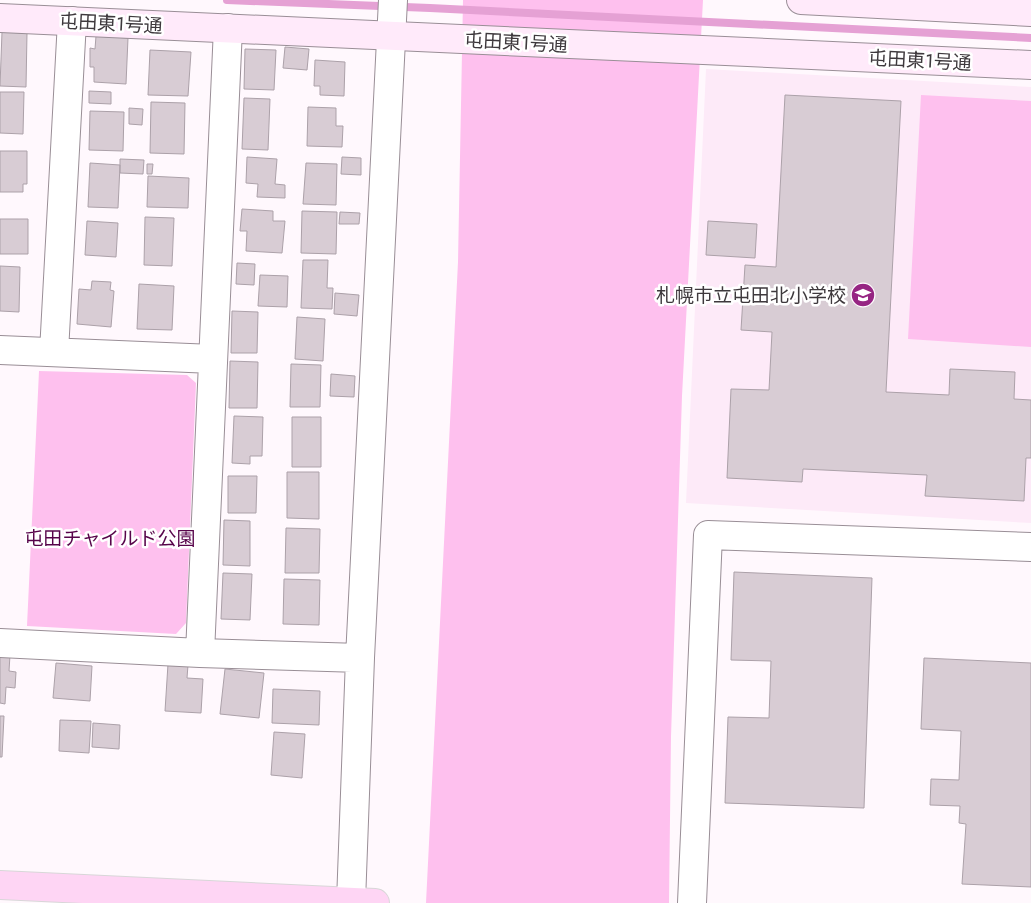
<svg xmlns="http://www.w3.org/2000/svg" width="1031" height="903" viewBox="0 0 1031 903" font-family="Jost,'Noto Sans JP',sans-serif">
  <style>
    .built { fill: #fdeaf8 }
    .green { fill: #fec0ee }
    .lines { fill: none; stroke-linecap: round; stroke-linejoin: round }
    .stream { stroke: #e5a1d4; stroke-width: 8 }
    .building { fill: #d8ccd4; stroke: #aca1a9 }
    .street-casing { stroke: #998e96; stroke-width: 30 }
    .secondary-casing { stroke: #998e96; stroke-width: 30 }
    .primary-casing { stroke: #d8d7d8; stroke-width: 30 }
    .street { stroke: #fff; stroke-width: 28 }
    .secondary { stroke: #ffeafa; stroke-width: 28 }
    .primary { stroke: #fed5f4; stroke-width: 28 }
    .labels { text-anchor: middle; stroke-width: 5; stroke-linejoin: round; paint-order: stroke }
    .street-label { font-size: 19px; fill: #3e393d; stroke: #fff }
    .poi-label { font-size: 19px; fill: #3e393d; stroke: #fff; text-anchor: end }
    .park-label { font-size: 19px; fill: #57044a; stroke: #fff }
  </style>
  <rect width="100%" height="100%" fill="#fff8fd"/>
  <path class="built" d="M 706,69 L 1031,87 L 1031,523 L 686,503 Z"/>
  <path class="green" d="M 463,0 L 703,0 L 682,396 L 671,737 L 669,903 L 426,903 L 458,262 Z
    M 921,95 L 1031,101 L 1031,347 L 908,339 Z
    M 39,371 L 187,375 L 196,383 L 186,623 L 176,634 L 27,626 Z"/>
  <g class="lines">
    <path class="stream" d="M 227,0 L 430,8 L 1031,38"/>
  </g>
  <path class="building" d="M 2,32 L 27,33 L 26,87 L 0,86 Z
    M 96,36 L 128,38 L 126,84 L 94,82 L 94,67 L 90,67 L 90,48 L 95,49 Z
    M 285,47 L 309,49 L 307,70 L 283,68 Z
    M 245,49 L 276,50 L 274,90 L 244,89 Z
    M 150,50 L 191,52 L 188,96 L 148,95 Z
    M 315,60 L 345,62 L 344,96 L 320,95 L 320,86 L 314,86 Z
    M 89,91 L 111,92 L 111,104 L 89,103 Z
    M 0,92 L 24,92 L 23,134 L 0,133 Z
    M 785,95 L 901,101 L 886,392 L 949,395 L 950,369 L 1015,372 L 1014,399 L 1031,400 L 1031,458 L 1026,458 L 1024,501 L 925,496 L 927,475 L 803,469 L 802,482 L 727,478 L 731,389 L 769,390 L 772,332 L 741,330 L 745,265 L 776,267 Z
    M 244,98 L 270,99 L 268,150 L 242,149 Z
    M 151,102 L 185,103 L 184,154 L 150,153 Z
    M 308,107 L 336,108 L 336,126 L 343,126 L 342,147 L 307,146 Z
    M 129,108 L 143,109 L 142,125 L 129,124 Z
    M 90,111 L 124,112 L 123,151 L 89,150 Z
    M 0,151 L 27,151 L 27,184 L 23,184 L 23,192 L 0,192 Z
    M 247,157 L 277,159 L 275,184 L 285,185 L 285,198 L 257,197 L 258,184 L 246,183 Z
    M 342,157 L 361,158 L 361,175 L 341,174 Z
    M 120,159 L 144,160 L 143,174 L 120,173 Z
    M 90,163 L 120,165 L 118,208 L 88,207 Z
    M 306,163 L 337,164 L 336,205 L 303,204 Z
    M 147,164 L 153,164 L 152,174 L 147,174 Z
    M 148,176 L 189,178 L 188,208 L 147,207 Z
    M 242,209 L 273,211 L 273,221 L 285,221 L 282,253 L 246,251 L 247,231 L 240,231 Z
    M 302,211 L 337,212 L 336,254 L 301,253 Z
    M 340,212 L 360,213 L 359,224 L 339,224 Z
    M 145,217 L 174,218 L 172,266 L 144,265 Z
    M 0,219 L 28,219 L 28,254 L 0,254 Z
    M 87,221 L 118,223 L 116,257 L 85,255 Z
    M 708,221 L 757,224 L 755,258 L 706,255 Z
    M 303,260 L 328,260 L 327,288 L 333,288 L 332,309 L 301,308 Z
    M 237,263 L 255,264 L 254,285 L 236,284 Z
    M 0,266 L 20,267 L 19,312 L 0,311 Z
    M 260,275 L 288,276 L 287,307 L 258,306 Z
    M 92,281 L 111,282 L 110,290 L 114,291 L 111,327 L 77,324 L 79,289 L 91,290 Z
    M 139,284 L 174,286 L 172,330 L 137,329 Z
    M 335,293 L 359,295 L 357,316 L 334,314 Z
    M 232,311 L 258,312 L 257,353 L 231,353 Z
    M 297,317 L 325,319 L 323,361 L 295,359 Z
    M 230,361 L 258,362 L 257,408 L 229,408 Z
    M 291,364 L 321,365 L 320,407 L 290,407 Z
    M 331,374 L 355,376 L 354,397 L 330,396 Z
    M 234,416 L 263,417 L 262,456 L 250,456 L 250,464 L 232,463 Z
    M 292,417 L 321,417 L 321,467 L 292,467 Z
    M 287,472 L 319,472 L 319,519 L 287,518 Z
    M 228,476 L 257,476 L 256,513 L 228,513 Z
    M 224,520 L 250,521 L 250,566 L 223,565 Z
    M 286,528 L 320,529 L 319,573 L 285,573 Z
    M 734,572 L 872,578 L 864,808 L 725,803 L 728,717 L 769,718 L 771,661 L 731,660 Z
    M 223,573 L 252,574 L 250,620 L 221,619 Z
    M 284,579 L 320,580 L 319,625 L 283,624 Z
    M 0,654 L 10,655 L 9,671 L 16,672 L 15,688 L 6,687 L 5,704 L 0,703 Z
    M 924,658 L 1031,663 L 1031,887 L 962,884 L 966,824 L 959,823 L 960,806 L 930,805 L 931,779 L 959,780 L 961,731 L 921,729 Z
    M 56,663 L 92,666 L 90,701 L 53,698 Z
    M 168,664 L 188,665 L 187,678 L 203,679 L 201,713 L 165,711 Z
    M 225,669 L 264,673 L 259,718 L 220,714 Z
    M 273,689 L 320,691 L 319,725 L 272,723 Z
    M 0,716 L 4,716 L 2,757 L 0,757 Z
    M 60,720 L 91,721 L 89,753 L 59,751 Z
    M 93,723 L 120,725 L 119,749 L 92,747 Z
    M 274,732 L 305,734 L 302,778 L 271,775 Z"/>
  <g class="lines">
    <g class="street-casing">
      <path id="street" d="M 0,350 L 213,359
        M 54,352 L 72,21
        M 0,643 L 200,653 L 360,658
        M 200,653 L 228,28
        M 351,902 L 360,658 L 393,0
        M 692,903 L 708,535 L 1031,547"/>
    </g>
    <g class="secondary-casing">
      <path id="secondary" d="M 801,0 L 1031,12
        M 0,18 L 1031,65"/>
    </g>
    <g class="primary-casing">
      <path id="primary" d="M 0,885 L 375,903"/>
    </g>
    <use href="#street" class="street"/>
    <use href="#secondary" class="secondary"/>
    <use href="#primary" class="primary"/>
  </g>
  <defs>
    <g id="school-disc" transform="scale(1.25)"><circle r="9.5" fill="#962583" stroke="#fff"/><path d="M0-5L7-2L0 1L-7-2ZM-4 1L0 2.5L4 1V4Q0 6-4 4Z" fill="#fff"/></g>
  </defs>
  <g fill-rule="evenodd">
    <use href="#school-disc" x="863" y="295"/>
  </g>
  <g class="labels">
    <g class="street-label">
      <text transform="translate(111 23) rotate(3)" y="7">屯田東1号通</text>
      <text transform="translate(516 42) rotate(3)" y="7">屯田東1号通</text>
      <text transform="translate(920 60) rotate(3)" y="7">屯田東1号通</text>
    </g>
    <g class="poi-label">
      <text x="846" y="302">札幌市立屯田北小学校</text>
    </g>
    <g class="park-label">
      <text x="110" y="545">屯田チャイルド公園</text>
    </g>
  </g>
</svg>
